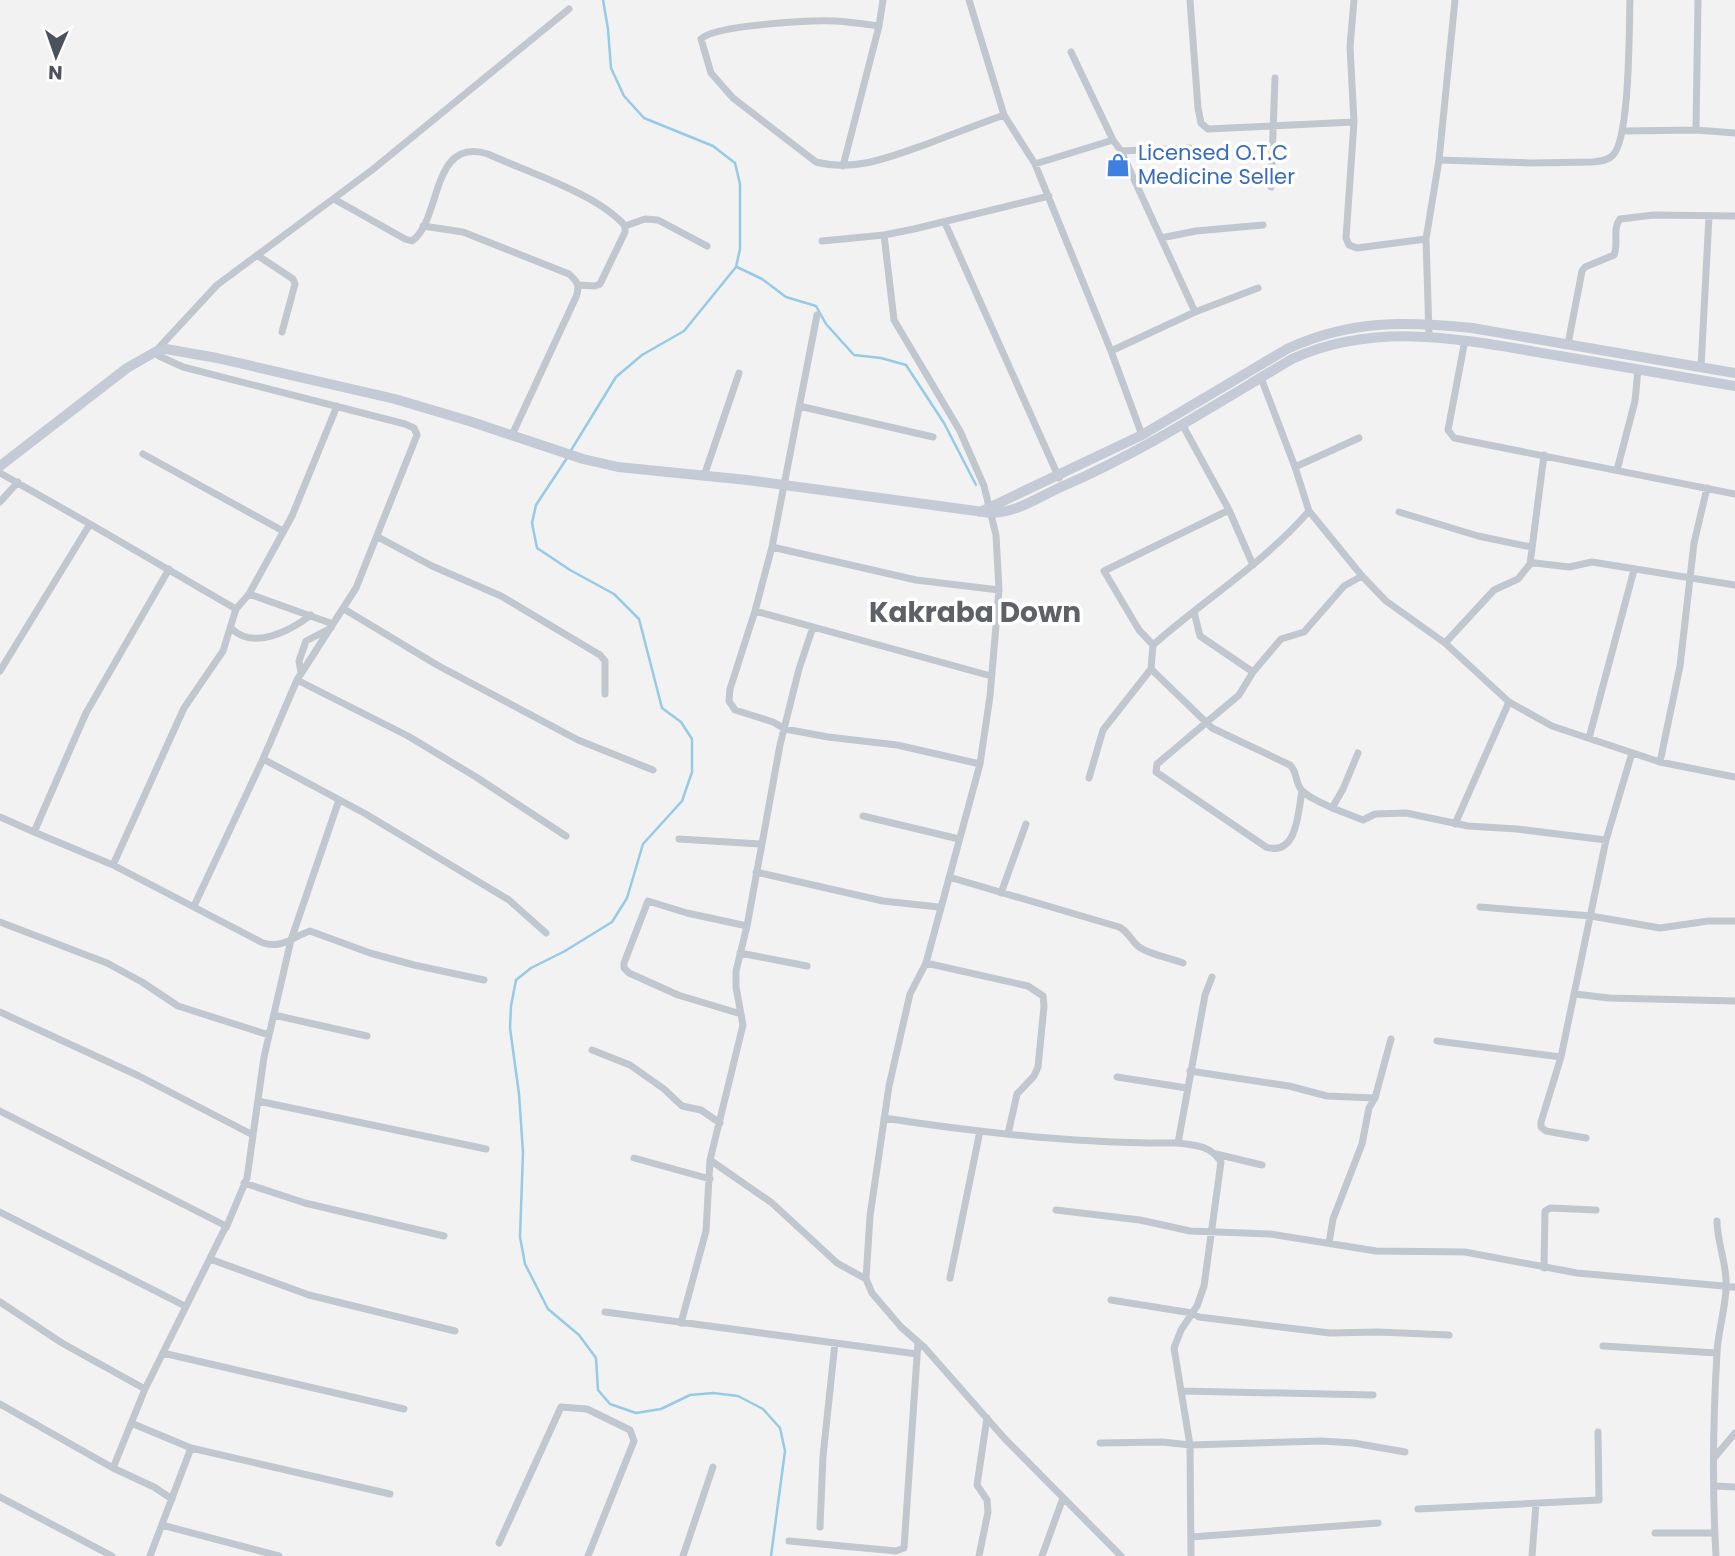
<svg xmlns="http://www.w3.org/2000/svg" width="1735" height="1556" viewBox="0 0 1735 1556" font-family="Poppins,sans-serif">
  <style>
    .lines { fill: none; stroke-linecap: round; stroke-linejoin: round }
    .stream { stroke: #96cae5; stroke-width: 2.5 }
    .street { stroke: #c1c7ce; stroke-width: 7 }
    .secondary { stroke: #c4cad6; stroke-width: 10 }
    .labels { text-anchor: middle; stroke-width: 7; stroke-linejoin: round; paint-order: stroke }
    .shop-label { font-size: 21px; fill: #366cbe; stroke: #fff; text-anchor: start }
    .district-label { font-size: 28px; font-weight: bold; fill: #5e6166; stroke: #fff }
  </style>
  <rect width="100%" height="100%" fill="#f3f2f2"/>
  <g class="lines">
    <path class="stream" d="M 737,267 L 762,279 L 786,297 L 816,306 L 826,324 L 854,355 L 881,358 L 906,365 L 944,423 L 976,485
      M 570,452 L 616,377 L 642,355 L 684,331 L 736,267 L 740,249 L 740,184 L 735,163 L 713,146 L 644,118 L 624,96 L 611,68 L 608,29 L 603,0
      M 567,458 L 536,505 L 532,523 L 537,548 L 570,570 L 614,594 L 639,619 L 662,708 L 681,722 L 692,739 L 692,772 L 682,801 L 643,844 L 627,898 L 612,922 L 565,951 L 531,968 L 516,980 L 511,1006 L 510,1028 L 519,1094 L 523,1152 L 520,1237 L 525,1264 L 548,1309 L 579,1335 L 596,1358 L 598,1390 L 610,1404 L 636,1413 L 661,1409 L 690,1395 L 713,1393 L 738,1396 L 763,1409 L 780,1428 L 785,1451 L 771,1556"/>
    <path class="street" d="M 969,0 L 1004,115 L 1035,164 L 1111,351 L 1142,435
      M 1190,0 L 1198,108 L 1201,123 L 1208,129 L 1354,122
      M 1354,0 L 1350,47 L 1354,122 L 1346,238 L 1349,245 L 1357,248 L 1426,239
      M 879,26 C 864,24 850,22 835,21 C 813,20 713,25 701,39 L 711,73 L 733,98 L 816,162 C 855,172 890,157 927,144 C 953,134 979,124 1004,115
      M 1071,52 L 1113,140 L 1121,151 L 1195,312
      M 1696,130 L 1698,0
      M 1624,131 L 1696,130 L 1735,133
      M 1121,151 L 1189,148
      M 1439,160 L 1531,163 L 1593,162 C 1600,161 1608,161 1613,155 C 1630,138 1629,28 1630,0
      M 1035,164 L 1113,140
      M 843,166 L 879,26 L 883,0
      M 1271,187 L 1275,78
      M 334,199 L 405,239 L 412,241 C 442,220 430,136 488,154 C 527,172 598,194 625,226 L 625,232 L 600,284 L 595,286 L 578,285
      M 945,223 L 1059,478
      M 423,226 L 463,232 L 569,274 C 578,282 580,286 576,297 L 512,435
      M 625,226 L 645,219 L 658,220 L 707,246
      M 884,235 L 894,320 L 960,431 L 984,486 L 996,535 L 999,590 L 990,696 L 980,764 L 926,963 L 910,994 L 889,1086 L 870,1216 L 866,1279 L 872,1293 L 901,1327 L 925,1348 L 1005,1439 L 1121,1556
      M 1161,238 L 1196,231 L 1263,225
      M 822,241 L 884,235 L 914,229 L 1049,196
      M 257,255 L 293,279 L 295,284 L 282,332
      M 817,315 L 772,547 L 755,611 L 730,689 L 729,701 L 735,710 L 773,722 L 785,729 L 828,737 L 897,745 L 980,764
      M 1429,335 L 1426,239 L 1439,160 L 1455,0
      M 1465,340 L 1448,430 L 1454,438 L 1735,494
      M 1568,344 L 1582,271 L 1585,267 L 1614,255 C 1619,243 1612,229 1620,219 L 1654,215 L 1735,216
      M 1111,351 L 1195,312 L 1258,288
      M 1701,367 L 1709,216
      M 1261,378 L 1295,467 L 1309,511 L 1362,576 L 1386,601 L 1445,643 L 1509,702 L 1552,726 L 1660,762 L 1735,777
      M 799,406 L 933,437
      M 1182,424 L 1229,510 L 1253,565
      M 143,454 L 283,531
      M 1295,467 L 1359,438
      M 1617,470 L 1635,401 L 1638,369
      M 0,473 L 90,524
      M 704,476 L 739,373
      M 0,502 L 18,482
      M 1229,510 L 1104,571 L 1139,630 L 1153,645 C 1205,599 1264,563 1309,511
      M 1399,512 L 1478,536 L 1531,547
      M 378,537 L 432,566 L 501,596 L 600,655 L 605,661 L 605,694
      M 772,547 L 916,580 L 999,590
      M 1530,564 L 1544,455
      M 249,594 L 333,624
      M 344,609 L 437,665 L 578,740 L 653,770
      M 755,611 L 991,676
      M 1194,612 L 1200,636 L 1253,672
      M 232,629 C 254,650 290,631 311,615
      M 1445,643 L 1494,590 L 1518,579 L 1530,564 L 1535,563 L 1569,567 L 1592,562 L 1735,585
      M 1151,669 L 1212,728 L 1290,765 C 1297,772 1295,778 1299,786 C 1303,796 1323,803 1332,808
      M 0,671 L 90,524 L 236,609
      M 301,673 L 299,661 L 306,641 L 331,628
      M 297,680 L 408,736 L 476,777 L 566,836
      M 1589,738 L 1634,570
      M 1358,753 L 1343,789 L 1332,808 L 1363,820 L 1375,814 L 1406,813 L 1468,826 L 1517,829 L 1606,840
      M 263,759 L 297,680 L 356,588 L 417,435 L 414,428 L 405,424 L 183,367 L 159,356 L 155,352 L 217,285 L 372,170 L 569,9
      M 1660,762 L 1680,666 L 1694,543 L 1707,488
      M 1089,778 L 1103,730 L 1151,669 L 1153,645
      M 1302,791 C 1298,813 1297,857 1266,847 L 1156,772 L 1157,764 L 1239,695 L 1253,672 L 1281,639 L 1304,632 L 1344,586 L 1362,576
      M 863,816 L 959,839
      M 0,817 L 34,832 L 86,713 L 169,569
      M 1455,824 L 1509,702
      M 34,832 L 113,865 L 263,943 C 282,949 292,937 310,931 L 370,953 L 414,965 L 484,980
      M 679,839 L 760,844
      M 113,865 L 184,708 L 223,651 L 236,609 L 249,594 L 292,516 L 337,406
      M 756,872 L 883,901 L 939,907
      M 949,877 L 1119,927 C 1129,932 1131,941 1139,947 C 1151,955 1170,958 1183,963
      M 1001,893 L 1026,824
      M 194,906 L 263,759 L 364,813 L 509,900 L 546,933
      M 1480,907 L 1591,916 L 1660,928 L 1708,921 L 1735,921
      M 0,922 L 107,963 L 142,982 L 178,1006 L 269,1035
      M 740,953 L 807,966
      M 926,963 L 1028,986 L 1043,996 L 1044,1006 L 1038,1067 L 1034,1076 L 1017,1094 L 1008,1134
      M 1575,994 L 1609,998 L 1735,1001
      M 0,1012 L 139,1076 L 253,1135
      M 741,1014 L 678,995 L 629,973 L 624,968 L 624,963 L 648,901 L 687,913 L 747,926
      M 274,1015 L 367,1036
      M 1437,1041 L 1561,1057
      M 592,1050 L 630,1065 L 664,1089 L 682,1106 L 701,1110 L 720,1123
      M 1190,1071 L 1289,1086 L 1327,1096 L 1375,1098
      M 1117,1077 L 1187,1088
      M 258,1101 L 486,1149
      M 0,1111 L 226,1226 L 145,1389 L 113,1468
      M 884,1118 C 981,1133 1080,1144 1178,1143
      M 1586,1138 L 1546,1131 L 1541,1127 L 1541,1122 L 1561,1057 L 1606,840 L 1632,753
      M 1216,1154 L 1262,1165
      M 634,1158 L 710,1179
      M 710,1160 L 772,1203 L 837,1263 L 866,1279
      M 244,1183 L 305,1203 L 444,1236
      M 1056,1210 L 1140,1220 L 1190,1231 L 1270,1234 L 1376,1251 L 1465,1252 L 1577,1273 L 1735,1287
      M 0,1212 L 185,1306
      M 226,1228 L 247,1178 L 264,1057 L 291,940 L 339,800
      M 1329,1243 L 1333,1219 L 1362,1144 L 1369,1108 L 1375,1098 L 1391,1039
      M 210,1259 L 309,1295 L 455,1331
      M 1544,1268 L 1545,1211 L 1550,1208 L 1596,1210
      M 950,1278 L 980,1131
      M 1111,1300 L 1192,1313 L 1199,1317 L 1330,1333 L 1378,1332 L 1449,1335
      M 0,1302 L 62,1343 L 145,1389
      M 605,1312 L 917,1354
      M 681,1323 L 706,1231 L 710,1160 L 743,1025 L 736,987 L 736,971 L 747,926 L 780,745 L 799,669 L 813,627
      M 1603,1346 L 1717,1353
      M 163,1353 L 404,1409
      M 1182,1391 L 1373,1395
      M 0,1404 L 113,1468 L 154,1487 L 172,1499
      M 131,1423 L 191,1448 L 390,1494
      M 1100,1443 L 1162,1442 L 1190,1445 L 1322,1441 L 1354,1443 L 1405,1452
      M 1714,1458 L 1735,1433
      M 1714,1486 L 1735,1487
      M 0,1497 L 112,1556
      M 1418,1509 L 1599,1500 L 1598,1432
      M 162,1525 L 279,1556
      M 820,1527 L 823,1456 L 835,1343
      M 1655,1533 L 1715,1533
      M 1191,1537 L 1378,1523
      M 789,1541 L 896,1551 L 904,1548 L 918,1342
      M 499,1543 L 561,1407 L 587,1409 L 630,1430 L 634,1441 L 588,1556
      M 150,1556 L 191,1448
      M 683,1556 L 713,1467
      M 979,1556 L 988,1512 L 987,1500 L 977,1485 L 987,1418
      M 1042,1556 L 1063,1498
      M 1191,1556 L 1190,1445 L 1174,1348 L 1181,1330 L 1197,1306 L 1204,1286 L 1221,1162 C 1211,1146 1196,1145 1178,1143 L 1205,995 L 1212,977
      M 1532,1556 L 1536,1504
      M 1716,1556 C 1712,1488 1713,1420 1717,1353 C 1718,1331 1725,1311 1726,1289 C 1728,1265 1717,1244 1717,1221"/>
    <path class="secondary" d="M 0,466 L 127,368 L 155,352 L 166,349 L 217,358 L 395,399 L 469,421 L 583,459 L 618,467 L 747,480 L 991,513 C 1016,513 1039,497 1061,487 C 1142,452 1216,404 1292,359 C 1379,319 1470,341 1560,356 C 1618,366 1677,376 1735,386
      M 980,512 L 1142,435 L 1287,349 C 1349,320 1405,321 1472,328 L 1735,373"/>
  </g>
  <defs>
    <g id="shop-bare" transform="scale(1.89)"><path d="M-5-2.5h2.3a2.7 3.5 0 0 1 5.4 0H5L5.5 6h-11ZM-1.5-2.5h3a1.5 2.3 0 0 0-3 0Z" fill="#3f7fe0" stroke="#fff" stroke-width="2.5" paint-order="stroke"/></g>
  </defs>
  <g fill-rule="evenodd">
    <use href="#shop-bare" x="1118" y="165"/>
  </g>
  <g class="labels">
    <g class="shop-label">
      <text x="1138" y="160">Licensed O.T.C<tspan x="1138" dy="24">Medicine Seller</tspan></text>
    </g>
    <g class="district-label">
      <text x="975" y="622">Kakraba Down</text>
    </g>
  </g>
  <g transform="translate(56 56) rotate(182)" stroke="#ffffff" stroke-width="5" paint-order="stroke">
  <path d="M0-5L12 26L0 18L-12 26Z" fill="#4b525d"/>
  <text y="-10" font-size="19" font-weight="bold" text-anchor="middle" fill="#4b525d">N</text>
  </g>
</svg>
